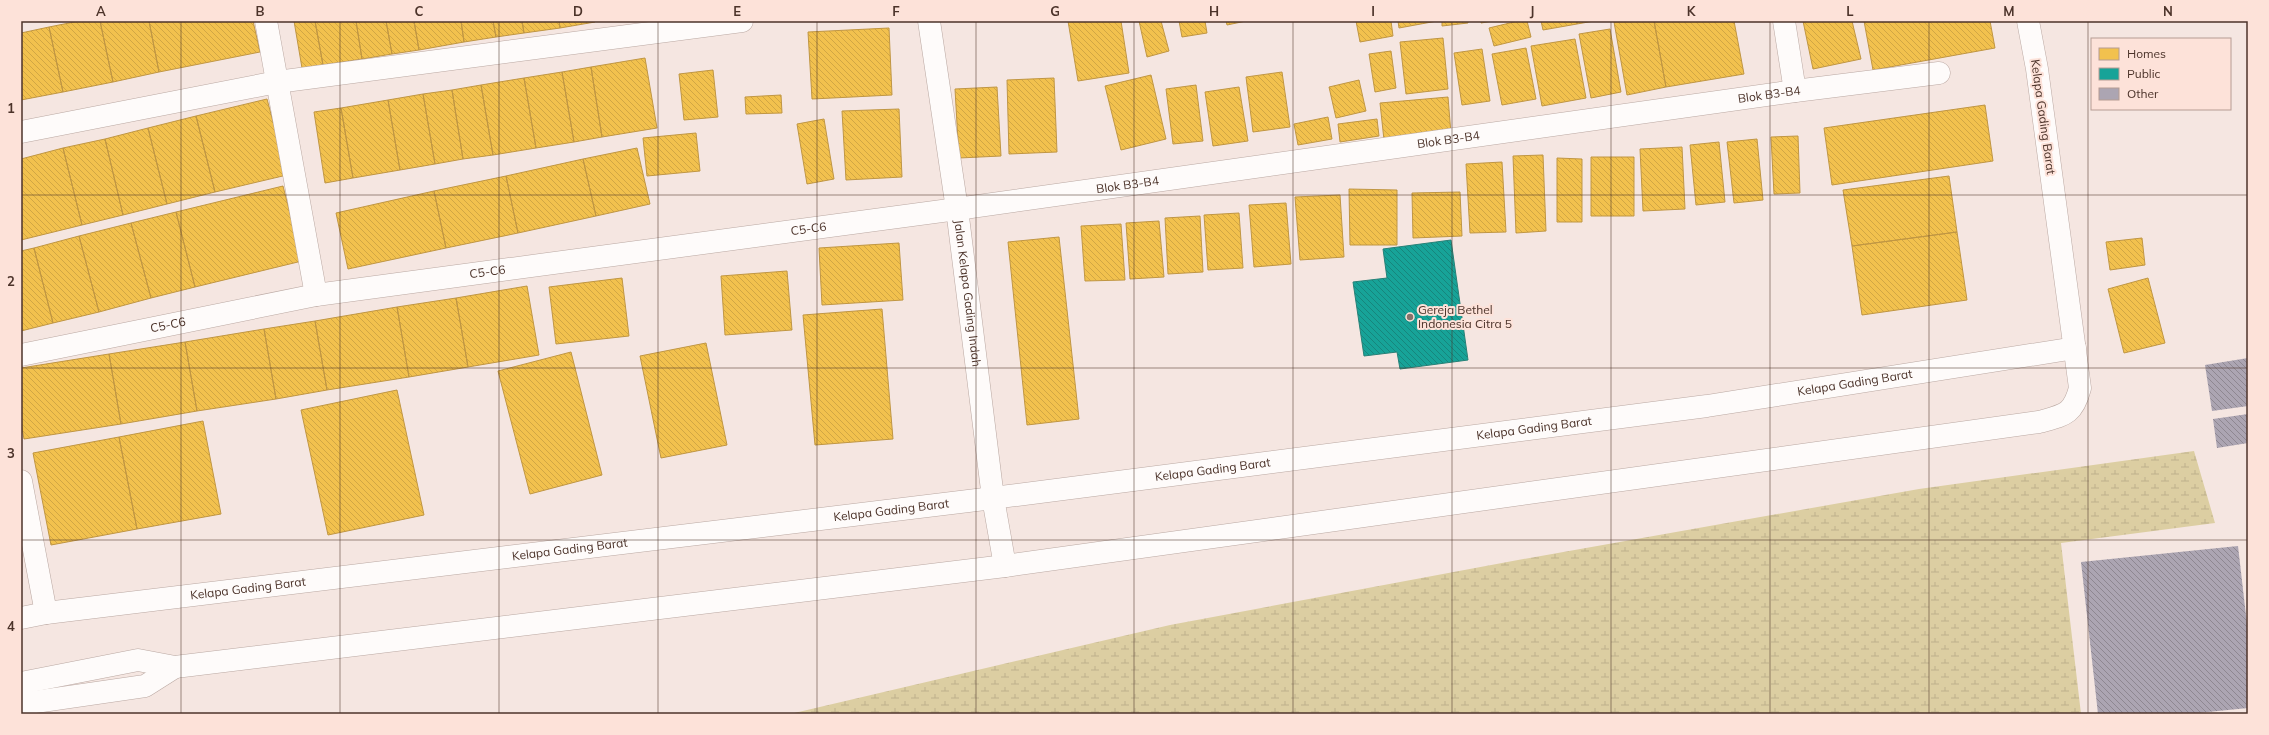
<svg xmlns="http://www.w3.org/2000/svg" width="2269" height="735" viewBox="0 0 2269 735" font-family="Mulish,sans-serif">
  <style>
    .wetland { fill: url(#wetland-marsh) }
    .homes { fill: url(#homes-back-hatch); stroke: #c09643 }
    .public { fill: url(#public-back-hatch); stroke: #278177 }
    .building { fill: url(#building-back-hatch) }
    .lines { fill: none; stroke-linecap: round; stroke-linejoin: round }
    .street-casing { stroke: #baa8a2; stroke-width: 23 }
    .street { stroke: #fefbfa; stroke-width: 22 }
    .grid { fill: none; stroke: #4c332a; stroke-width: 1; stroke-opacity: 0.55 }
    .poi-dot { fill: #87726a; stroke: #fde2d9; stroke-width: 1.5 }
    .labels { text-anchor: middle; stroke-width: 4; stroke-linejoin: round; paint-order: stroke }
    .street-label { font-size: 12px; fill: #4c332a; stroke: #fde2d9 }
    .poi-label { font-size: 12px; fill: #4c332a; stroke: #fde2d9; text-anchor: start }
    .neatline { fill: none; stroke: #4c332a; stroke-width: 1.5 }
    .grid-label { font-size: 13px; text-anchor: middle; font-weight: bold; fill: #4c332a }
  </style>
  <defs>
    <pattern id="wetland-marsh" width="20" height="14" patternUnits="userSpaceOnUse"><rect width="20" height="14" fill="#dccea2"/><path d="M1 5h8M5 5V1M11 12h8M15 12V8" fill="none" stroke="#beb18c"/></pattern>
    <pattern id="homes-back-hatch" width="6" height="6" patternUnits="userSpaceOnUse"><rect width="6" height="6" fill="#f2c14e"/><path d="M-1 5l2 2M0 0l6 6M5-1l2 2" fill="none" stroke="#d1a644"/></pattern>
    <pattern id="public-back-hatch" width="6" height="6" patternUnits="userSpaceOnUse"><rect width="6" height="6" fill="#17a398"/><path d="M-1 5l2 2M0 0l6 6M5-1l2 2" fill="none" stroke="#17857c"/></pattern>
    <pattern id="building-back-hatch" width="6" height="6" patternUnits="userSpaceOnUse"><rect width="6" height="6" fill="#aca5b2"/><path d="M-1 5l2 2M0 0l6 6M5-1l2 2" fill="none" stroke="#8e8791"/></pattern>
  </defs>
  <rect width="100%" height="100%" fill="#f5e6e1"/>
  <path class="wetland" d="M 2194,451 L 2215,523 L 2061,543 L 2081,714 L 790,714 L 1170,625 L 1518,560 L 1919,489 Z"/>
  <path class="homes" d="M 79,21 L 100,21 L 113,82 L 63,92 L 49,27 Z
    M 100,21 L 149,21 L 159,72 L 113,82 Z
    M 149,21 L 253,21 L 260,52 L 159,72 Z
    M 294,21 L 315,21 L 323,65 L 302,68 Z
    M 315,21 L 356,21 L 362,59 L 323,65 Z
    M 356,21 L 386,21 L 392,54 L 362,59 Z
    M 386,21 L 414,21 L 419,50 L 392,54 Z
    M 414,21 L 461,21 L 464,42 L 419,50 Z
    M 461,21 L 493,21 L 496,37 L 464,42 Z
    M 493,21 L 522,21 L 524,33 L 496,37 Z
    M 522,21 L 559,21 L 560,28 L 524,33 Z
    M 559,21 L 595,21 L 595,22 L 560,28 Z
    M 1068,21 L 1121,21 L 1129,73 L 1078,81 Z
    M 1139,21 L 1161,21 L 1169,51 L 1147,57 Z
    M 1179,21 L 1205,21 L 1207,33 L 1182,37 Z
    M 1226,21 L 1246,21 L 1227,25 Z
    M 1356,21 L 1391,21 L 1393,36 L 1360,42 Z
    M 1398,21 L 1437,21 L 1399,28 Z
    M 1442,21 L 1468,21 L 1468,23 L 1442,26 Z
    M 1481,21 L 1493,21 L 1481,23 Z
    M 1518,21 L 1527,21 L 1531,37 L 1494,46 L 1489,28 Z
    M 1541,21 L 1577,21 L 1577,24 L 1543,30 Z
    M 1577,21 L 1594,21 L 1577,24 Z
    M 1654,21 L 1666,87 L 1627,95 L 1614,22 Z
    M 1654,21 L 1734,21 L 1744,74 L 1666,87 Z
    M 1803,21 L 1852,21 L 1861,59 L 1813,69 Z
    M 1864,21 L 1990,21 L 1995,48 L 1873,70 Z
    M 49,27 L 63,92 L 21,100 L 21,33 Z
    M 889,28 L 892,95 L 812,99 L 808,32 Z
    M 1610,29 L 1621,92 L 1591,98 L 1579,34 Z
    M 1443,38 L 1448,89 L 1406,94 L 1400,42 Z
    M 1575,39 L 1586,98 L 1542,106 L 1531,46 Z
    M 1526,48 L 1536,99 L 1502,105 L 1492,54 Z
    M 1482,49 L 1490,101 L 1462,105 L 1454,53 Z
    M 1391,51 L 1396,88 L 1375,92 L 1369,54 Z
    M 645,58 L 657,128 L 602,137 L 591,67 Z
    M 591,67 L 602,137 L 574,142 L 562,72 Z
    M 713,70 L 718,117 L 684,120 L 679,74 Z
    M 562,72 L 574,142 L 536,148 L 524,78 Z
    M 1282,72 L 1290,127 L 1253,132 L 1246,77 Z
    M 1151,75 L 1166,139 L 1121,150 L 1105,86 Z
    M 524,78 L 536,148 L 493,155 L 481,85 Z
    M 1054,78 L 1057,152 L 1009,154 L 1007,80 Z
    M 1359,80 L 1366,111 L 1336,118 L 1329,87 Z
    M 481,85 L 493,155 L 463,159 L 452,90 Z
    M 1196,85 L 1203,141 L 1173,144 L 1166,89 Z
    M 997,87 L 1001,156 L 959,158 L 955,89 Z
    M 1239,87 L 1248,141 L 1213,146 L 1205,92 Z
    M 452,90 L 463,159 L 435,164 L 423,94 Z
    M 423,94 L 435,164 L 400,170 L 388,100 Z
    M 781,95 L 782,113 L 746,114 L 745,97 Z
    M 1448,97 L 1451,134 L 1384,140 L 1380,103 Z
    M 267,99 L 287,175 L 215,192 L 196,116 Z
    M 388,100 L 400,170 L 353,178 L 341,108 Z
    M 1985,105 L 1993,161 L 1832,185 L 1824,128 Z
    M 341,108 L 353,178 L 325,183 L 314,112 Z
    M 899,109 L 902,177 L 846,180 L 842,111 Z
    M 196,116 L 215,192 L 167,204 L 148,128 Z
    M 1328,117 L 1332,139 L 1298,145 L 1294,124 Z
    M 824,119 L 834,179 L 807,184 L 797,124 Z
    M 1377,119 L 1379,136 L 1340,142 L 1338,124 Z
    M 148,128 L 167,204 L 123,215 L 105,139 Z
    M 696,133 L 700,171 L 647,176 L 643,138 Z
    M 1798,136 L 1800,193 L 1774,194 L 1771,137 Z
    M 105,139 L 123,215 L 82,225 L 63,148 Z
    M 1757,139 L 1763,200 L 1734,203 L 1727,142 Z
    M 1719,142 L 1725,202 L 1696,205 L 1690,145 Z
    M 1682,147 L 1685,209 L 1643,211 L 1640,149 Z
    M 63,148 L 82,225 L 21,240 L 21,159 Z
    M 637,148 L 650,204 L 596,216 L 583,159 Z
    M 1543,155 L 1546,231 L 1516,233 L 1513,156 Z
    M 1591,157 L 1634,157 L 1634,216 L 1591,216 Z
    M 1557,158 L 1582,159 L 1582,222 L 1557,222 Z
    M 583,159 L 596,216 L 518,233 L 506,176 Z
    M 1502,162 L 1506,232 L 1470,233 L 1466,164 Z
    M 506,176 L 518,233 L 446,248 L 434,191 Z
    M 1949,176 L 1957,232 L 1852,246 L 1843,190 Z
    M 283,186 L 302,261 L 195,287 L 176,212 Z
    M 1349,189 L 1397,190 L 1397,245 L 1350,245 Z
    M 434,191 L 446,248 L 348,269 L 336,213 Z
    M 1460,192 L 1462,236 L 1413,238 L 1412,193 Z
    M 1340,195 L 1344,257 L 1300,260 L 1295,197 Z
    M 1286,203 L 1291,264 L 1254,267 L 1249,205 Z
    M 176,212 L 195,287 L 151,298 L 131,223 Z
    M 1239,213 L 1243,268 L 1208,270 L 1204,215 Z
    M 1200,216 L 1203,272 L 1168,274 L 1165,218 Z
    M 1159,221 L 1164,277 L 1130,279 L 1126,223 Z
    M 131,223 L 151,298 L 99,312 L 79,236 Z
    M 1121,224 L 1125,280 L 1085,281 L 1081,226 Z
    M 1957,232 L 1967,300 L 1862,315 L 1852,246 Z
    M 79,236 L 99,312 L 53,323 L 34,248 Z
    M 1059,237 L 1079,419 L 1027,425 L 1008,242 Z
    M 2142,238 L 2145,265 L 2110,270 L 2106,242 Z
    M 899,243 L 903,300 L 822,305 L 819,248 Z
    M 34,248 L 53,323 L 21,331 L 21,251 Z
    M 787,271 L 792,330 L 725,335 L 721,276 Z
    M 622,278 L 629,336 L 556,344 L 549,287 Z
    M 2148,278 L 2165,343 L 2124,353 L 2108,289 Z
    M 527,286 L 539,355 L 468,367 L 456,298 Z
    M 456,298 L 468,367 L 409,377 L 397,307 Z
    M 397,307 L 409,377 L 327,390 L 315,321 Z
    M 882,309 L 893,439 L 815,445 L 803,315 Z
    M 315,321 L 327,390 L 276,399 L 264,329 Z
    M 264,329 L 276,399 L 197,411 L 185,342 Z
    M 185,342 L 197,411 L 121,424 L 109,354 Z
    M 706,343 L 727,445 L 661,458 L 640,356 Z
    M 571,352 L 602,475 L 530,494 L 498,371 Z
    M 109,354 L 121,424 L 24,439 L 21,423 L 21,368 Z
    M 397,390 L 424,515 L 328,535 L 301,410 Z
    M 203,421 L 221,514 L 137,529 L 119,437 Z
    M 119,437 L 137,529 L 51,545 L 33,453 Z"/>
  <path class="public" d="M 1451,240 L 1468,360 L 1400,369 L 1397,352 L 1364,356 L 1353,282 L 1387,278 L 1383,249 Z"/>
  <path class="building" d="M 2248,358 L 2248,406 L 2212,411 L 2205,365 Z
    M 2248,414 L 2248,443 L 2217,448 L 2213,419 Z
    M 2238,546 L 2248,633 L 2248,708 L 2188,714 L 2098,714 L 2081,562 Z"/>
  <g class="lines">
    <g class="street-casing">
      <g id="street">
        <path d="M 266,21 L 316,295"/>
        <path id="s1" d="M 929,21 L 957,209 L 993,498 L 1005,566"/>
        <path d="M 1784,21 L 1795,91"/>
        <path d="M 21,132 L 277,82 L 742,21"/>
        <path id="s2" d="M 21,355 L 316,295 L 957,209 L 1795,91 L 1939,73"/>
        <path d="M 21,481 L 46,613"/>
        <path id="s3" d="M 21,618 L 46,613 L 993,498 L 1707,406 L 2075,348"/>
        <path d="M 21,683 L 138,660 L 175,667 L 1005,566 L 2039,422 C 2064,415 2073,415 2080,388 L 2037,69 L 2028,21"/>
        <path d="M 21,704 L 145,686 L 175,667"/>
      </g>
    </g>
    <use href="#street" class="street"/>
  </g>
  <path class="grid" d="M 181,21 L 181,714M 340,21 L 340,714M 499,21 L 499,714M 658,21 L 658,714M 817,21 L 817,714M 976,21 L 976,714M 1134,21 L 1134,714M 1293,21 L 1293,714M 1452,21 L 1452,714M 1611,21 L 1611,714M 1770,21 L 1770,714M 1929,21 L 1929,714M 2088,21 L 2088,714M 21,195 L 2248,195M 21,368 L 2248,368M 21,540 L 2248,540"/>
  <circle class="poi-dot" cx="1410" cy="317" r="4"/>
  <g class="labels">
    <g class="street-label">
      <text dy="4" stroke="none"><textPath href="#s2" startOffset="1768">Blok B3-B4</textPath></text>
      <text transform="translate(2043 117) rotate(82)" y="4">Kelapa Gading Barat</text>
      <text dy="4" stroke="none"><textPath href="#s2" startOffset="1444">Blok B3-B4</textPath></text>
      <text dy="4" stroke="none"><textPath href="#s2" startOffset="1120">Blok B3-B4</textPath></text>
      <text dy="4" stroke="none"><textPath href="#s2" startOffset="798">C5-C6</textPath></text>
      <text dy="4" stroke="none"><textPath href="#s2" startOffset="474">C5-C6</textPath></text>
      <text dy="4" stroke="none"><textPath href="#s1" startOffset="275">Jalan Kelapa Gading Indah</textPath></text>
      <text dy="4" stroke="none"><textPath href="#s2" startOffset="150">C5-C6</textPath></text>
      <text dy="4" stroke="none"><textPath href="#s3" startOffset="1849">Kelapa Gading Barat</textPath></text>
      <text dy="4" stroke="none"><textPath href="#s3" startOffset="1525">Kelapa Gading Barat</textPath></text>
      <text dy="4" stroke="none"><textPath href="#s3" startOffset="1201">Kelapa Gading Barat</textPath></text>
      <text dy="4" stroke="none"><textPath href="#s3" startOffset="877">Kelapa Gading Barat</textPath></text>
      <text dy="4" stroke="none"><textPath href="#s3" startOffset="553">Kelapa Gading Barat</textPath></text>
      <text dy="4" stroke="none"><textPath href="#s3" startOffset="229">Kelapa Gading Barat</textPath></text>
    </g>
    <g class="poi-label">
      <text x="1418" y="314">Gereja Bethel<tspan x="1418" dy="14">Indonesia Citra 5</tspan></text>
    </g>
  </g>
  <rect width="2269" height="735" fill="none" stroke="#fde2d9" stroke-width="44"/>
  <rect x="2091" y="38" width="140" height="72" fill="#fde2d9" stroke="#b69c93"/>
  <rect x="2099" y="48" width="20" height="12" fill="#f2c14e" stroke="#b69c93"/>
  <text x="2127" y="58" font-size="12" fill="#4c332a">Homes</text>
  <rect x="2099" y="68" width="20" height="12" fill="#17a398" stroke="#b69c93"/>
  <text x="2127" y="78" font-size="12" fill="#4c332a">Public</text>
  <rect x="2099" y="88" width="20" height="12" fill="#aca5b2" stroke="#b69c93"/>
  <text x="2127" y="98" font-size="12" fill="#4c332a">Other</text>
  <rect x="22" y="22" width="2225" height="691" class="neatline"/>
  <g class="grid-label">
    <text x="101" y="16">A</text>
    <text x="260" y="16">B</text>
    <text x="419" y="16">C</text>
    <text x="578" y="16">D</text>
    <text x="737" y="16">E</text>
    <text x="896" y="16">F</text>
    <text x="1055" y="16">G</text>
    <text x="1214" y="16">H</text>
    <text x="1373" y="16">I</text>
    <text x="1532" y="16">J</text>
    <text x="1691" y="16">K</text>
    <text x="1850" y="16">L</text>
    <text x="2009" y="16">M</text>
    <text x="2168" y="16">N</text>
    <text x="11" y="113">1</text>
    <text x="11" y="286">2</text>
    <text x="11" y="458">3</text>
    <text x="11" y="631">4</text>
  </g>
</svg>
